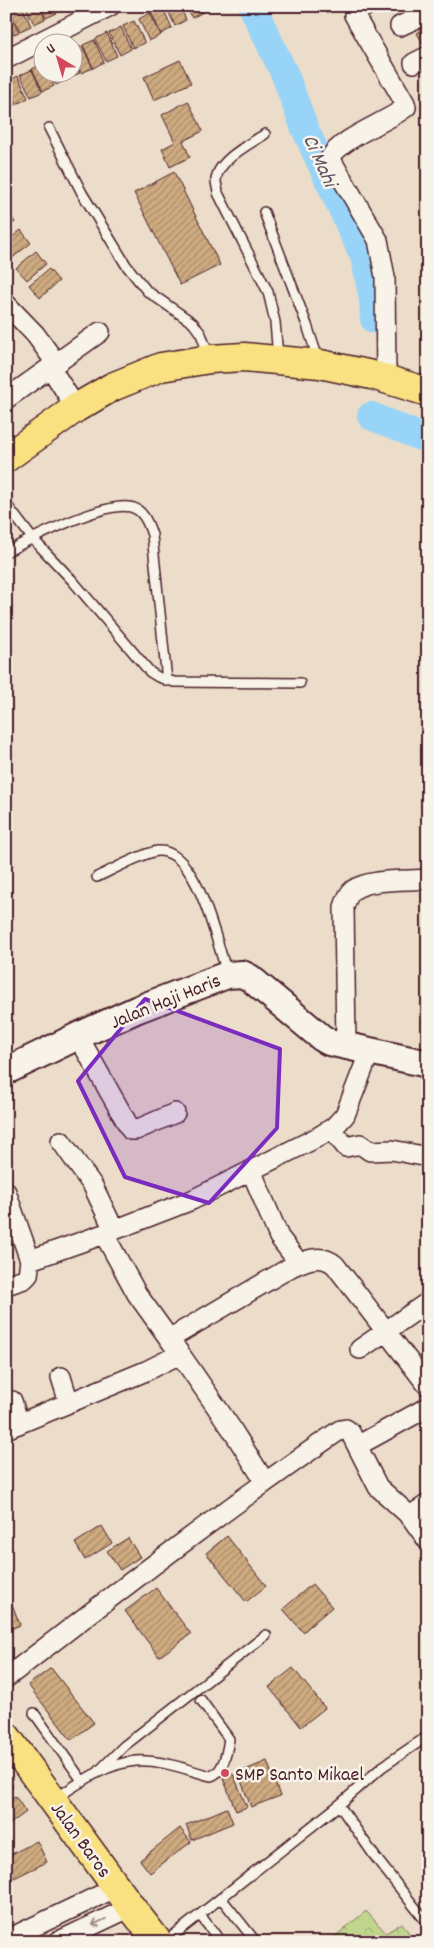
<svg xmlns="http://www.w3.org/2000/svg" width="434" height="1948" viewBox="0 0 434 1948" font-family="Dekko,sans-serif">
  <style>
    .forest { fill: url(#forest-crowns); stroke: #847a5c }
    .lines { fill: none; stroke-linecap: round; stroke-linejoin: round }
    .river { stroke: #97d4f8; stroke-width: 28 }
    .building { fill: url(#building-hatch); stroke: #4a1f2b }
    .lane-casing { stroke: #4a1f2b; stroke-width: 12 }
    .street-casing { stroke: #4a1f2b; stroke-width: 22 }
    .secondary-casing { stroke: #4a1f2b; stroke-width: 30 }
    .primary-casing { stroke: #4a1f2b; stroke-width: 31 }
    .lane { stroke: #f7f3e8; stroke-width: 9 }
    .street { stroke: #f7f3e8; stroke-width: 19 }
    .secondary { stroke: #f7f3e8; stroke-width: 26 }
    .primary { stroke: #f9e181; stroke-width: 28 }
    .oneway { stroke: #a0898a }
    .marked { fill: #7b2cbf; fill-opacity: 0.2; stroke: #7b2cbf; stroke-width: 4; stroke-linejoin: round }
    .poi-dot { fill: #d1495b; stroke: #f7f3e8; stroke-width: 2 }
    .labels { text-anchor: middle; stroke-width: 5; stroke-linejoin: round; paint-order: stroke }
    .street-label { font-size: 20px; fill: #4a1f2b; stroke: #f7f3e8 }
    .poi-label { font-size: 20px; fill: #4a1f2b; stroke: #f7f3e8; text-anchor: start }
    .water-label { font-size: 21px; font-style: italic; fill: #5d4c5e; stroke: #f7f3e8 }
  </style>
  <defs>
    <pattern id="forest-crowns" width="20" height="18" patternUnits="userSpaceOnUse" patternTransform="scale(1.25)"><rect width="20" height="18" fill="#bfd68c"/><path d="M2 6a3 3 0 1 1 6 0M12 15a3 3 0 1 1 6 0" fill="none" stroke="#a6b779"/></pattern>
    <pattern id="building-hatch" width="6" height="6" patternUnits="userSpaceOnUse" patternTransform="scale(1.25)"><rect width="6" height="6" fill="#ceab80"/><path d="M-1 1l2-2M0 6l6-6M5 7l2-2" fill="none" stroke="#a98b69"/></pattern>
  </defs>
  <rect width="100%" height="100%" fill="#ebddc9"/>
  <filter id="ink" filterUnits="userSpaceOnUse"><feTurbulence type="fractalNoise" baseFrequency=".02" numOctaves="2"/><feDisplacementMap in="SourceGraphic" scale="10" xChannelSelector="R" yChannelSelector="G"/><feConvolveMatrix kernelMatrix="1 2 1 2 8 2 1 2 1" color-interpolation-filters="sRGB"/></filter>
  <g filter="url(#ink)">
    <path class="forest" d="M 366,1911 L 386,1933 L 402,1923 L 415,1942 L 328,1942 Z"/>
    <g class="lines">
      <path class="river" d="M 252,6 L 285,75 L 305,129 L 365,259 L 373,299 L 374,319
        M 371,416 L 428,440"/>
    </g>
    <path class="building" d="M 15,6 L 22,6 L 31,26 L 20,31 L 9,9 Z
      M 25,6 L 39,6 L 45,19 L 34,24 Z
      M 40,6 L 54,6 L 57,13 L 46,18 Z
      M 56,6 L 70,6 L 58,12 Z
      M 162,6 L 172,28 L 161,34 L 151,12 Z
      M 166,6 L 180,6 L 186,20 L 175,26 Z
      M 186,6 L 200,6 L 203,12 L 192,18 Z
      M 8,10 L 19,32 L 7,37 L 6,11 Z
      M 150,13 L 161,35 L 149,41 L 139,19 Z
      M 134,21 L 145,43 L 133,48 L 123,26 Z
      M 121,27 L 131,49 L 120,55 L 109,33 Z
      M 428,27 L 428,48 L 426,49 L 417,33 Z
      M 107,33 L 117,56 L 106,61 L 95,39 Z
      M 94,40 L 104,62 L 93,68 L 83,45 Z
      M 82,46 L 93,68 L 81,73 L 72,55 L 72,50 Z
      M 72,58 L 80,73 L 68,78 L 65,72 L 72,72 Z
      M 180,60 L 191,83 L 154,100 L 144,77 Z
      M 42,64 L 42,72 L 48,72 L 54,86 L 43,91 L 32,69 Z
      M 32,70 L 42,92 L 31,97 L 20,75 Z
      M 50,72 L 64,72 L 67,79 L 56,85 Z
      M 18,76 L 28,98 L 17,104 L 7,82 Z
      M 6,84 L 16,105 L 6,109 Z
      M 188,101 L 203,131 L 183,141 L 190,157 L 170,167 L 162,149 L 175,142 L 162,115 Z
      M 174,172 L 220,265 L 180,285 L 134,193 Z
      M 6,211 L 15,222 L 6,230 Z
      M 21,230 L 31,243 L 11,259 L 6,253 L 6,242 Z
      M 36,251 L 46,264 L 27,280 L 16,268 Z
      M 49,269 L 59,281 L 40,298 L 29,285 Z
      M 102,1526 L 112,1543 L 85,1560 L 75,1543 Z
      M 227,1536 L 266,1586 L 246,1602 L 206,1553 Z
      M 128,1538 L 140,1557 L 120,1570 L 107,1551 Z
      M 312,1584 L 332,1607 L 303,1632 L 283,1609 Z
      M 156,1588 L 191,1634 L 159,1657 L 125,1611 Z
      M 7,1591 L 20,1625 L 6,1631 L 6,1591 Z
      M 51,1668 L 94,1723 L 71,1740 L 28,1685 Z
      M 293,1668 L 325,1708 L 301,1727 L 269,1687 Z
      M 6,1709 L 13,1718 L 6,1723 Z
      M 267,1761 L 280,1796 L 251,1807 L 238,1773 Z
      M 233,1774 L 247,1807 L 236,1811 L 223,1778 Z
      M 6,1777 L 13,1786 L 6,1791 Z
      M 15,1796 L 26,1812 L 10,1824 L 6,1818 L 6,1802 Z
      M 227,1808 L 233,1823 L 192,1840 L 186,1825 Z
      M 180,1828 L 191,1842 L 150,1873 L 140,1860 Z
      M 37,1841 L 47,1862 L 14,1878 L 6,1863 L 6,1857 Z"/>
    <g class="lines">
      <g class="lane-casing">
        <path id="lane" d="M 49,128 L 82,193 L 126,265 L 147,291 L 193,323 L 201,334 L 209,356
          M 265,134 C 250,144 216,161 216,181 C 216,185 218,189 218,193 L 268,292 L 275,322 L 278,357
          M 264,212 L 307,325 L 318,359
          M 6,504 L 32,538 L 72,580 L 150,672 L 158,677 L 174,682 L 300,683
          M 6,552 C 29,540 113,496 136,509 C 145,514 149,526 152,535 L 167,681
          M 97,877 C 110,871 145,852 158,851 C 198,849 216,943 227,972
          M 34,1713 L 83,1782
          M 99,1771 L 124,1746 L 266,1635
          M 56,1798 C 79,1783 107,1763 136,1761 C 161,1759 187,1770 211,1776 C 224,1772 227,1751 229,1739 L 201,1700
          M 339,1805 L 376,1858 L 428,1924
          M 221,1898 L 256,1942
          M 200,1915 L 221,1942
          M 165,1942 L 339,1805 L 382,1767 L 428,1736"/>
      </g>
      <g class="street-casing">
        <path id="street" d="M 366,6 L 355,13 L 354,15 L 405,103 L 406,107 C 386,123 342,137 330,158 L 378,240 L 385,277 L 386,379
          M 400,26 L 428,13
          M 6,59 L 110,6
          M 414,63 L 428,56
          M 6,304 L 35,334 L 56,363
          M 50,367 L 76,408
          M 6,399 L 100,332
          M 78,1036 L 131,1130 L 136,1130 L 175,1113
          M 346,1044 L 344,907 C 346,901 348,894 353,890 C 370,878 407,881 428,879
          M 331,1129 L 346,1147 L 360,1144 L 370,1151 L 392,1150 L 428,1157
          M 61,1141 L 93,1186 L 114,1230
          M 251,1170 L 279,1237 L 299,1263
          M 6,1192 L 30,1260 L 28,1275 L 24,1279 L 6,1285
          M 104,1234 L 192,1200 L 318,1137 L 334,1127 L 345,1115 L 370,1051
          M 169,1339 L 291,1267 C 306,1260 321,1253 335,1265 L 428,1386
          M 360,1349 L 428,1302
          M 180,1354 L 231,1428 L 265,1482
          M 61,1377 L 69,1403
          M 12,1401 L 19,1424
          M 6,1429 L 146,1371 L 180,1354 L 137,1294 L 104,1234 L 30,1260
          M 357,1446 L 428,1407
          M 410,1516 L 428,1504
          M 6,1678 C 116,1593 226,1508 340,1430 L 346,1429 L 350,1432 L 378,1487 L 410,1516 L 428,1541
          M 6,1940 L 117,1887
          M 57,1942 L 131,1907"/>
      </g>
      <g class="secondary-casing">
        <path id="secondary" d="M 6,1071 L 78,1036 L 138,1009 L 227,975 L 242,974 L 250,978 L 322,1038 L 329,1042 L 428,1064"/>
      </g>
      <g class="primary-casing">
        <path id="primary" d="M 6,458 L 76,408 L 112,387 L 161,367 L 210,359 L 244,357 L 320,364 L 372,375 L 428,392
          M 6,1736 L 131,1907 L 158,1942"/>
      </g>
      <use href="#lane" class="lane"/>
      <use href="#street" class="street"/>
      <use href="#secondary" class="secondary"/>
      <use href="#primary" class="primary"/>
    </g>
    <defs><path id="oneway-shaft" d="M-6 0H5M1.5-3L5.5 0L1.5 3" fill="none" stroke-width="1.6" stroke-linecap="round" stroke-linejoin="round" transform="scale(1.25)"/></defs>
    <use class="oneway" href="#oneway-shaft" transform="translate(99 1922) rotate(155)"/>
  </g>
  <path class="marked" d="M 145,999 L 280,1049 L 277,1128 L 209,1203 L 125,1177 L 78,1081 Z"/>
  <circle class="poi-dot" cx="225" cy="1773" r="5"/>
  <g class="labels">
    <g class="street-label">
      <text transform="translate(165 1000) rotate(-22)" y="7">Jalan Haji Haris</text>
      <text transform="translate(82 1839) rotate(54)" y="7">Jalan Baros</text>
    </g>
    <g class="poi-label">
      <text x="235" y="1780">SMP Santo Mikael</text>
    </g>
    <g class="water-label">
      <text transform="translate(321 160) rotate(66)" y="7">Ci Mahi</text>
    </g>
  </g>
  <rect width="434" height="1948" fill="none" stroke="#f7f3e8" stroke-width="25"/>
  <rect x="12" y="12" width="409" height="1923" fill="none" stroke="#4a1f2b" stroke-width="2" filter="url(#ink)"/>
  <g transform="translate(58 58) rotate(322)"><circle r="24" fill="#f7f3e8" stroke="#b29e9c"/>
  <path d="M0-4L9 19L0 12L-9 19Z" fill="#d1495b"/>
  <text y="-8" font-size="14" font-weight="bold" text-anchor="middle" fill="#4a1f2b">U</text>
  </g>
</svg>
